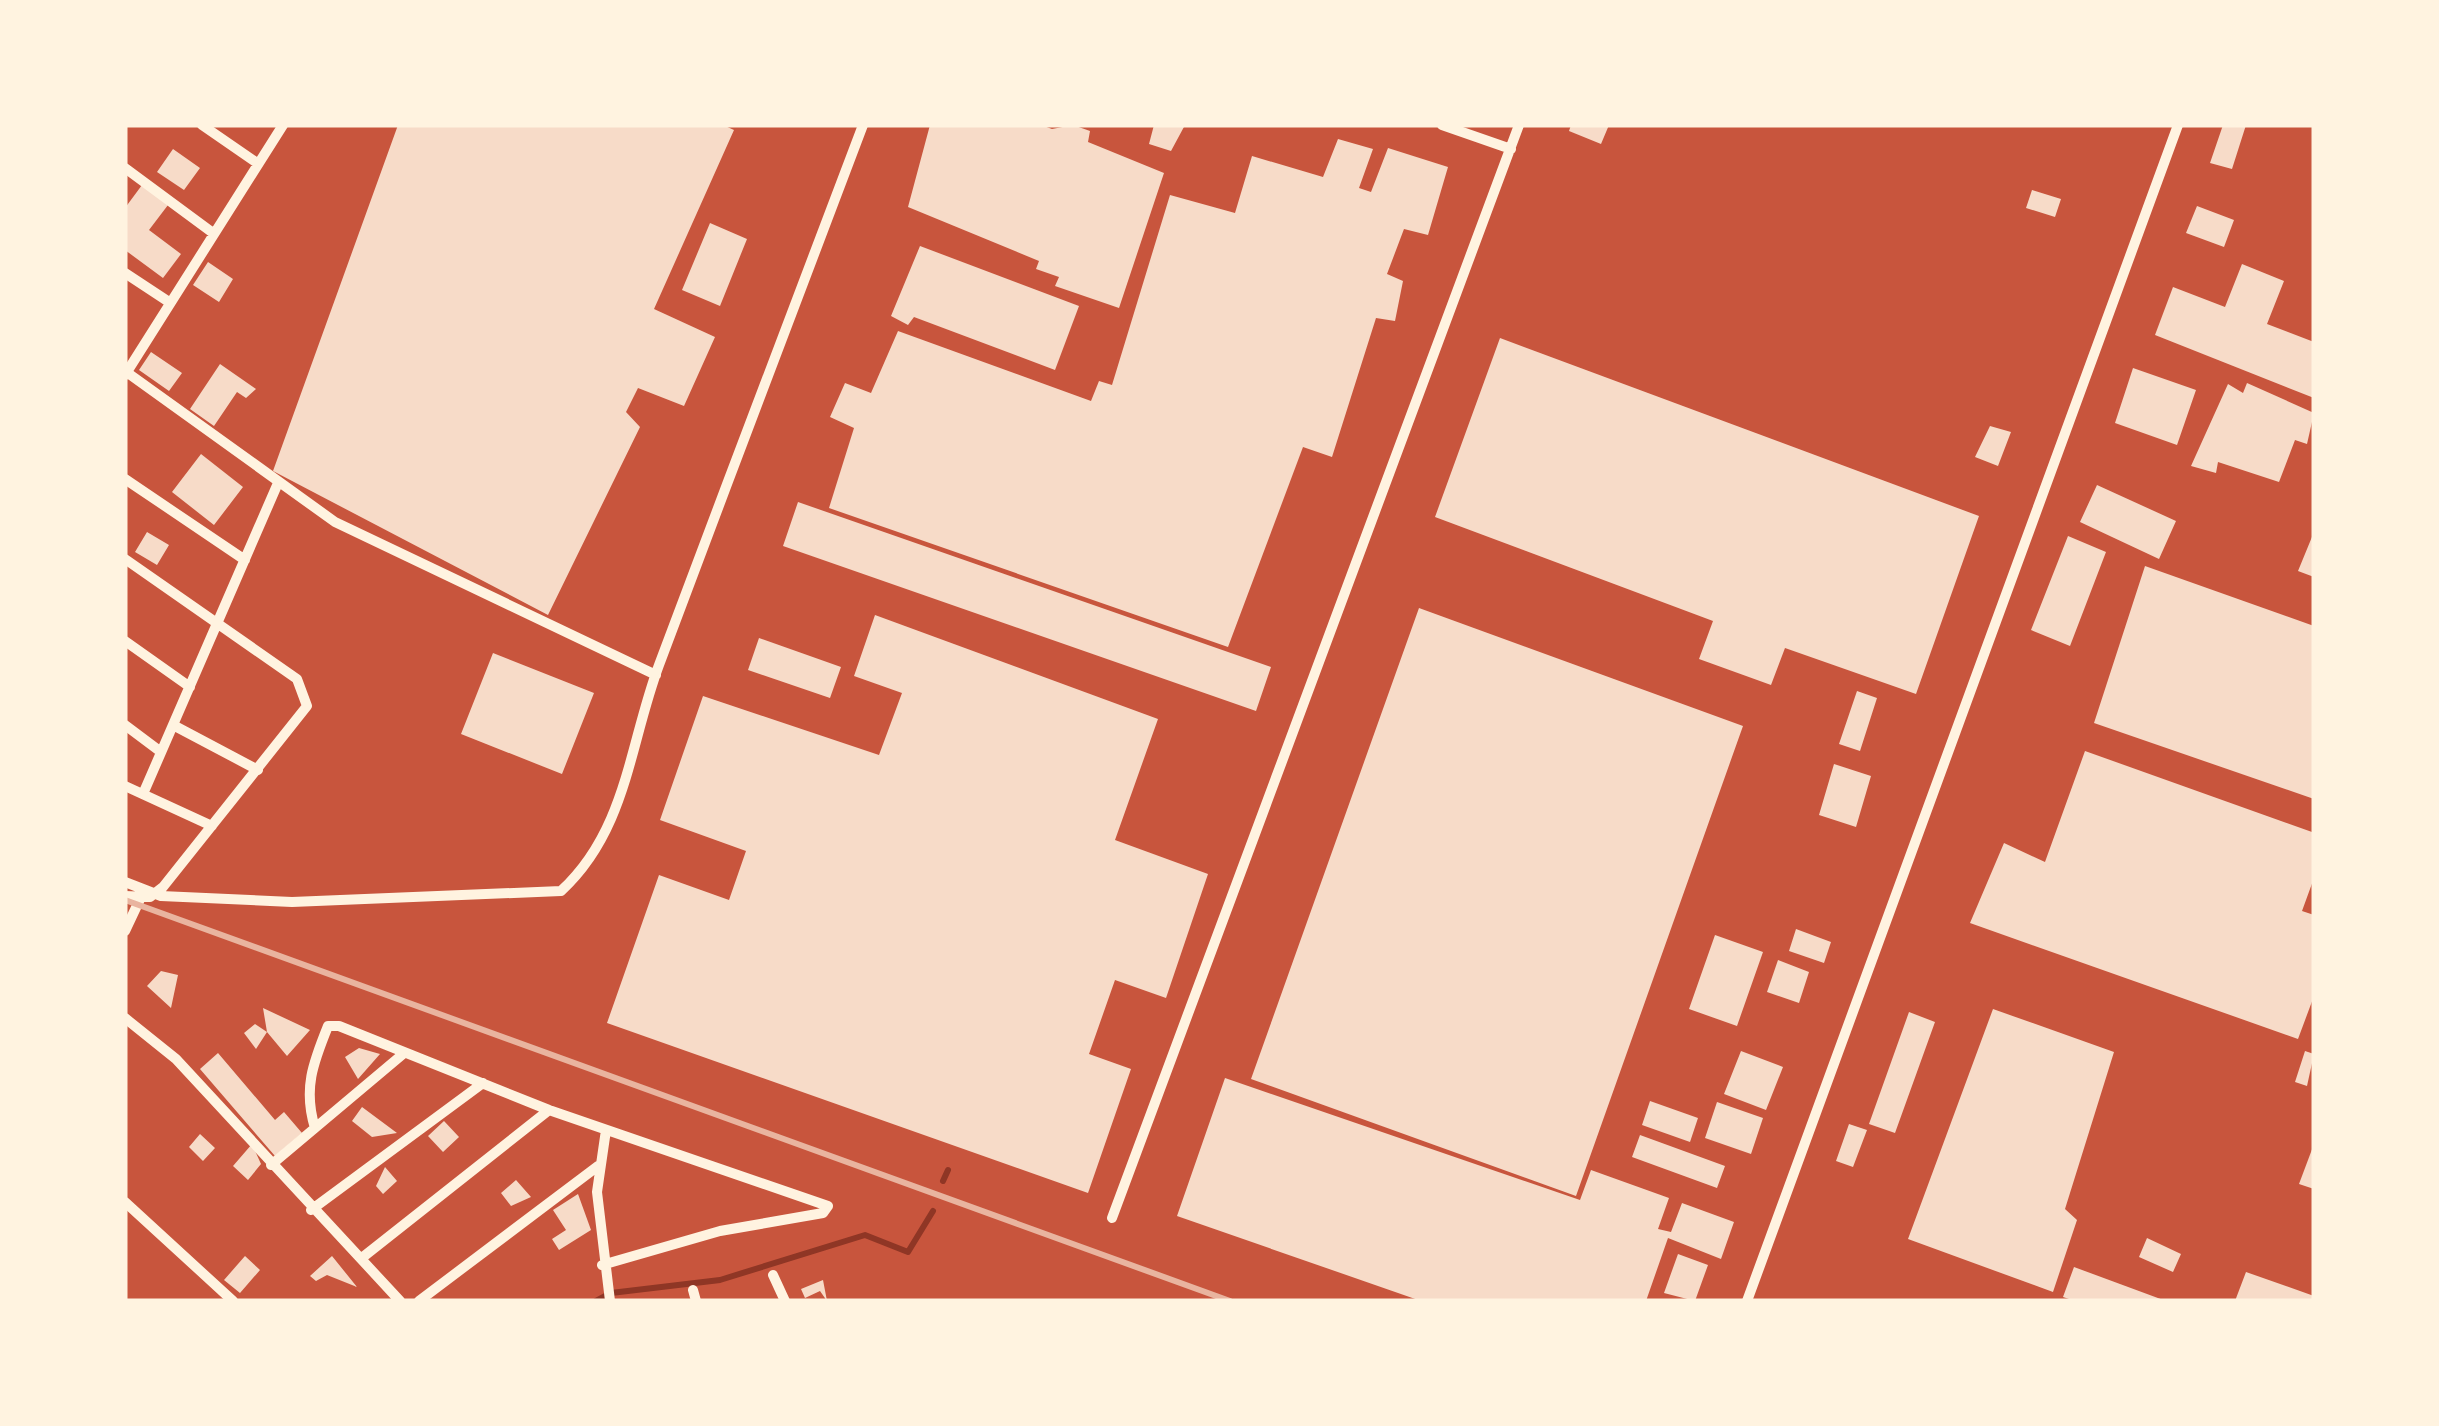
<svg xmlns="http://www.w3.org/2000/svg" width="2439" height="1426" viewBox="0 0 2439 1426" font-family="'Sofia Sans Condensed',sans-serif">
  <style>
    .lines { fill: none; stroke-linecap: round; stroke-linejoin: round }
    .stream { stroke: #8f3625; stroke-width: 6 }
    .building { fill: #f7dbc8 }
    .minor { stroke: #fff3e0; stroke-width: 10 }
    .rail { stroke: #e9b49f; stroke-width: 6 }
  </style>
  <rect width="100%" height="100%" fill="#c8553d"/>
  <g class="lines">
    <path class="stream" d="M 943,1181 L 948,1170
      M 596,1301 L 611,1293 L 720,1280 L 865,1235 L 908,1252 L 933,1211"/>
  </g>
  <path class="building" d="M 398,125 L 723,125 L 734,130 L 654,309 L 715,337 L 684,406 L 638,388 L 626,412 L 640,427 L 548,615 L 273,471 Z
    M 930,125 L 1041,125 L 1052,129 L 1073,125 L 1090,131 L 1088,142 L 1164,173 L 1119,308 L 1055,286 L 1059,277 L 1036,269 L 1039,261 L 908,207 Z
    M 1154,125 L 1185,125 L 1171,151 L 1149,144 Z
    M 1571,125 L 1609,125 L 1601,144 L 1569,131 Z
    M 2223,125 L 2246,125 L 2232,169 L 2210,163 Z
    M 1338,139 L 1373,149 L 1359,188 L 1371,192 L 1388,148 L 1448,167 L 1428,235 L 1404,229 L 1387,274 L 1403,281 L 1395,321 L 1376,318 L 1332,457 L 1303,447 L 1228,647 L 829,508 L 854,428 L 830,417 L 845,383 L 871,393 L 898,331 L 1091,401 L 1099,381 L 1112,385 L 1170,195 L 1235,213 L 1252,156 L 1323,177 Z
    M 173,149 L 200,168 L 184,190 L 157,172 Z
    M 142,185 L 168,205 L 149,230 L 181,254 L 163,278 L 125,250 L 125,208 Z
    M 2032,190 L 2061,199 L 2055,217 L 2026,208 Z
    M 2197,206 L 2234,220 L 2224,247 L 2186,233 Z
    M 710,223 L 747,239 L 720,306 L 682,290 Z
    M 920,246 L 1079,306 L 1055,370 L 914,317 L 908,325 L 891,316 Z
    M 208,262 L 233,279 L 219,302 L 193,285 Z
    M 2242,264 L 2284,281 L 2267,324 L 2314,342 L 2314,398 L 2155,335 L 2173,287 L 2225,307 Z
    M 1500,338 L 1979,516 L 1916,694 L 1785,648 L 1771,685 L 1699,659 L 1713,621 L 1435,517 Z
    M 151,352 L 182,373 L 169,391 L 139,370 Z
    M 220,364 L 256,389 L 246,398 L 237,392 L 214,426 L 190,409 Z
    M 2133,368 L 2196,390 L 2177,445 L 2115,423 Z
    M 2247,383 L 2314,413 L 2307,444 L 2295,440 L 2279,482 L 2218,462 L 2216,473 L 2191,466 L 2228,384 L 2243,393 Z
    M 1990,426 L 2011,432 L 1998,466 L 1975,457 Z
    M 201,454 L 243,487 L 214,525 L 172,492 Z
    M 2097,485 L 2176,521 L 2159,559 L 2080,522 Z
    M 798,502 L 1271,667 L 1256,711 L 783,546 Z
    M 147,532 L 169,545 L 157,565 L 135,552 Z
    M 2314,532 L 2314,577 L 2298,571 Z
    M 2068,536 L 2106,552 L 2070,646 L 2031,630 Z
    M 2145,566 L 2314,626 L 2314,799 L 2094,723 Z
    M 1419,608 L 1743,726 L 1576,1196 L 1251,1079 Z
    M 875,615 L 1158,719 L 1115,840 L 1208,874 L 1166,998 L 1115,980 L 1089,1054 L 1131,1069 L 1088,1193 L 607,1023 L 659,875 L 729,900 L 746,851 L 660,820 L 703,696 L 879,755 L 902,693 L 854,676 Z
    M 759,638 L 841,667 L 830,698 L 748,670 Z
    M 493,653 L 594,693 L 562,774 L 461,734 Z
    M 1857,691 L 1877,698 L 1860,751 L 1839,744 Z
    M 2085,751 L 2312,832 L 2314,878 L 2302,911 L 2314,915 L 2314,996 L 2298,1039 L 1970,923 L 2004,843 L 2045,862 Z
    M 1834,764 L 1871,776 L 1856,827 L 1819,815 Z
    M 1796,929 L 1831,942 L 1824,963 L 1789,951 Z
    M 1715,935 L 1763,952 L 1737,1026 L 1689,1009 Z
    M 1778,960 L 1809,972 L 1799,1003 L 1767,992 Z
    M 161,971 L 178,975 L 171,1008 L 147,986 Z
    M 263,1008 L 310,1030 L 287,1056 L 267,1032 Z
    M 1993,1009 L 2114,1052 L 2065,1209 L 2077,1220 L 2053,1292 L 1908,1239 Z
    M 1909,1012 L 1935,1022 L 1895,1133 L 1869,1124 Z
    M 255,1024 L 267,1032 L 256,1049 L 244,1033 Z
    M 359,1048 L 380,1054 L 358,1079 L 345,1057 Z
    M 1741,1051 L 1783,1067 L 1766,1110 L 1724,1094 Z
    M 2305,1051 L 2314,1054 L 2307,1086 L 2295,1082 Z
    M 218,1053 L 275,1120 L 284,1112 L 302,1133 L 275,1156 L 200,1069 Z
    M 1225,1078 L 1580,1200 L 1591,1170 L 1669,1198 L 1658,1229 L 1671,1232 L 1682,1203 L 1734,1222 L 1721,1259 L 1668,1238 L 1646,1301 L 1421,1301 L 1177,1216 Z
    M 1650,1101 L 1698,1118 L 1690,1142 L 1642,1125 Z
    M 1717,1102 L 1763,1118 L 1751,1154 L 1705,1138 Z
    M 362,1107 L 397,1133 L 372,1137 L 352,1121 Z
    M 444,1121 L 459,1137 L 443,1152 L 428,1136 Z
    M 1849,1124 L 1867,1130 L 1853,1167 L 1836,1161 Z
    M 200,1134 L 215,1148 L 203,1161 L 189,1147 Z
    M 1640,1135 L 1725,1166 L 1717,1188 L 1632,1157 Z
    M 252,1144 L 261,1164 L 248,1180 L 233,1166 Z
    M 2314,1144 L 2314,1189 L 2299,1184 Z
    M 385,1167 L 397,1181 L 383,1194 L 376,1186 Z
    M 516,1180 L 531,1197 L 511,1206 L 501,1193 Z
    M 578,1194 L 591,1230 L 559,1250 L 552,1239 L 566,1230 L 553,1210 Z
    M 2147,1238 L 2181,1254 L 2173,1272 L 2139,1257 Z
    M 1678,1254 L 1708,1265 L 1695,1301 L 1664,1293 Z
    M 245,1256 L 260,1270 L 240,1293 L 224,1280 Z
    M 332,1256 L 357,1287 L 327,1275 L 316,1281 L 310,1276 Z
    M 2074,1267 L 2166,1301 L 2075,1301 L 2063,1297 Z
    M 2246,1272 L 2314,1296 L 2314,1301 L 2235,1301 Z
    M 823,1280 L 827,1301 L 820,1291 L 805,1298 L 801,1289 Z"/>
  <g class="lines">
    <path class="minor" d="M 202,125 L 257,163
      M 1442,125 L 1511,149
      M 125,168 L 213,233
      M 125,273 L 169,302
      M 125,371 L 335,522 L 656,675
      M 125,375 L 283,125
      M 125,479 L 245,560
      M 125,559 L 297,679 L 307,706 L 163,887 L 150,897 L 125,896
      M 125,641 L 190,687
      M 125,725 L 161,752
      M 173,725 L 258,770
      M 125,786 L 212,826
      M 143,794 L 278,483
      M 125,882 L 161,896 L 292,902 L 561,891 C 627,830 629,745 659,665 C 727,485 794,304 863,125
      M 125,931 L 141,897
      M 125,1018 L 176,1059 L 400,1301
      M 315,1128 C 303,1089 313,1063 328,1026 L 339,1026 L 549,1110 L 828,1206 L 823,1213 L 720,1231 L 602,1265
      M 606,1130 L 597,1192 L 610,1301
      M 271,1165 L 403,1054
      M 125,1202 L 233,1301
      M 311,1210 L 483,1083
      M 1112,1218 L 1519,125
      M 363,1257 L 549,1110
      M 773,1275 L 785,1301
      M 693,1290 L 696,1301
      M 419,1301 L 598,1166
      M 1747,1301 L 2178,125"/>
    <path class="rail" d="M 125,900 L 1230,1301"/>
  </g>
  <rect width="2439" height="1426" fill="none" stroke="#fff3e0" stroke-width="255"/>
</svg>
